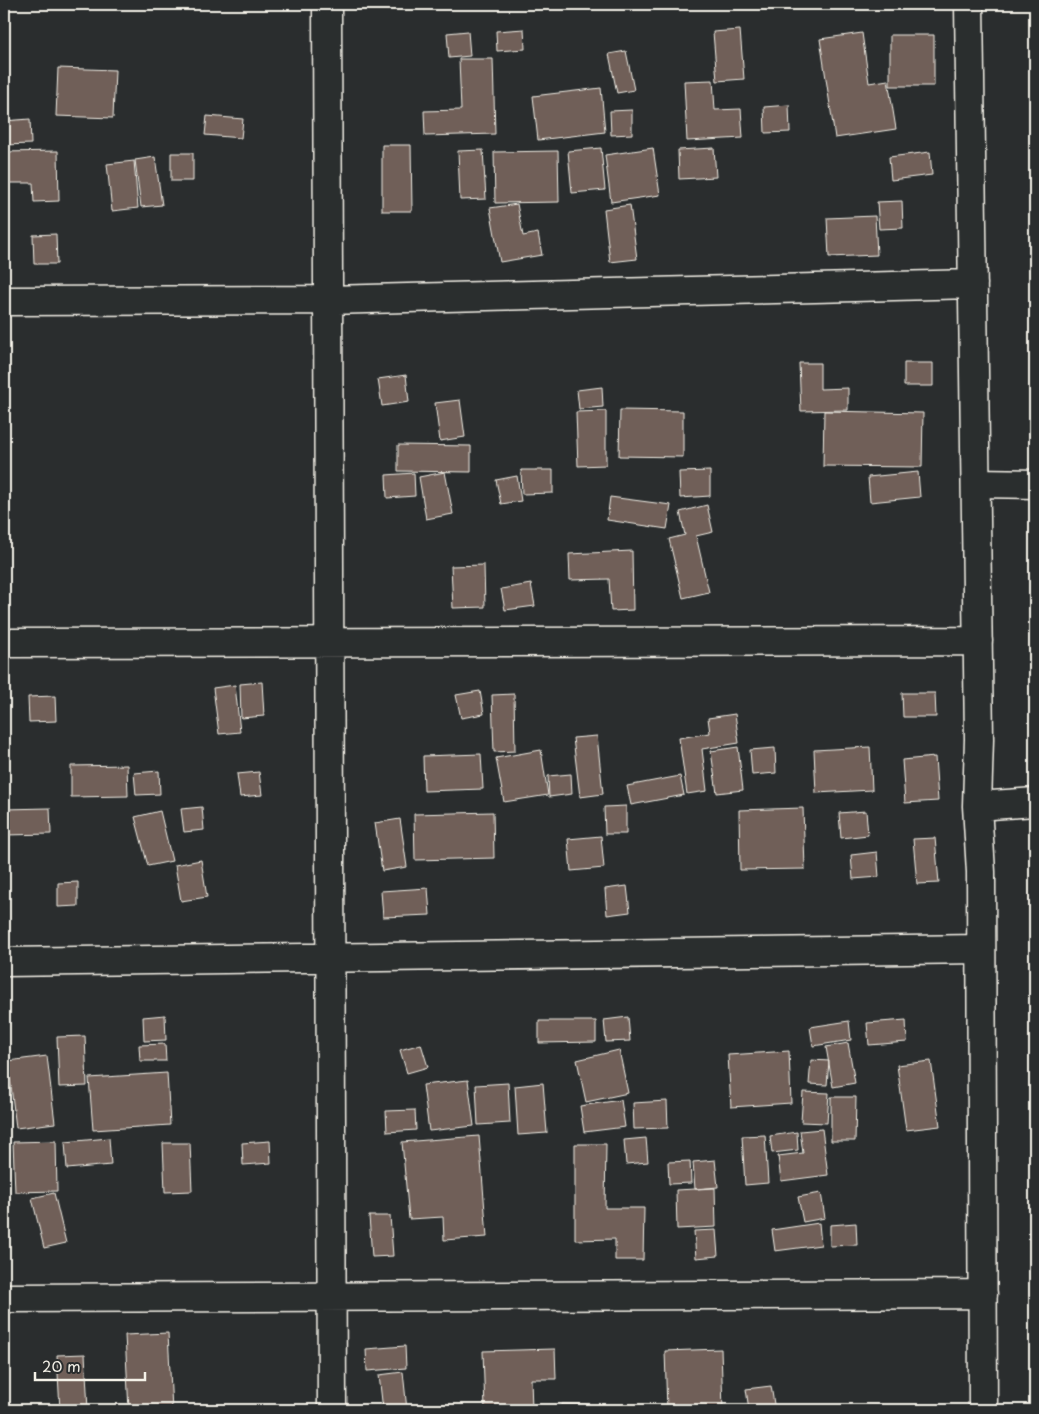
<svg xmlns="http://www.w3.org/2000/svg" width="1039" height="1414" viewBox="0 0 1039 1414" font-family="'Playpen Sans',sans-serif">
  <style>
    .building { fill: #6f5e58; stroke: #f4f1e8 }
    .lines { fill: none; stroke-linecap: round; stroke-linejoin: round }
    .minor-casing { stroke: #f4f1e8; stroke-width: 31 }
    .minor { stroke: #2a2d2e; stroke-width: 28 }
  </style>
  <rect width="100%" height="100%" fill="#2a2d2e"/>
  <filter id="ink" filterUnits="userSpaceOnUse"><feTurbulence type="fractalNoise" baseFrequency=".02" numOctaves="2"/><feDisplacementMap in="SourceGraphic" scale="10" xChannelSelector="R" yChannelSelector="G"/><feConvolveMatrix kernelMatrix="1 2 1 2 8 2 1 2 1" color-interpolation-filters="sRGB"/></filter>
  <g filter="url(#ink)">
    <path class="building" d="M 524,29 L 525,49 L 497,51 L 496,31 Z
      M 740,30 L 744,79 L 717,81 L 713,32 Z
      M 468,31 L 470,56 L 449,58 L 447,33 Z
      M 862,33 L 869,83 L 888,80 L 896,129 L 835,138 L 820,39 Z
      M 890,35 L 934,35 L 934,86 L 890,86 Z
      M 626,51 L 634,90 L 617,93 L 609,54 Z
      M 459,59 L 493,59 L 495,134 L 425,136 L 424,111 L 461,110 Z
      M 58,68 L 115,70 L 113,118 L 56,116 Z
      M 713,80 L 715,110 L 741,109 L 743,138 L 687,141 L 684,81 Z
      M 601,88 L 605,132 L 538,140 L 533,96 Z
      M 789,105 L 790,132 L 765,133 L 764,107 Z
      M 632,110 L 632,134 L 611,135 L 610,111 Z
      M 207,116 L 243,119 L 241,138 L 205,135 Z
      M 30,119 L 31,144 L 4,145 L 4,121 Z
      M 382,145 L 411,145 L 412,211 L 382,211 Z
      M 601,148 L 605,190 L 572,193 L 568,151 Z
      M 653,148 L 660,195 L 611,202 L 605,155 Z
      M 714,148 L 716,177 L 679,179 L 678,150 Z
      M 483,150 L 486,199 L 460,200 L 458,151 Z
      M 58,151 L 59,201 L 34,202 L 33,183 L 4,183 L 4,152 Z
      M 558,151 L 559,202 L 495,203 L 494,152 Z
      M 930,152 L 932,175 L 891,180 L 889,157 Z
      M 171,153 L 193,153 L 193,181 L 171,181 Z
      M 155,157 L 162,205 L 141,207 L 135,160 Z
      M 134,161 L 138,208 L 112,211 L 107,164 Z
      M 902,201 L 903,228 L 879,229 L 877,202 Z
      M 517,204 L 523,236 L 538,233 L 542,255 L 500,262 L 490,208 Z
      M 630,205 L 637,259 L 610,262 L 604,209 Z
      M 875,216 L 877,255 L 829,257 L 827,218 Z
      M 56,234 L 57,264 L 34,264 L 33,235 Z
      M 799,363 L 820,363 L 820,389 L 848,388 L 848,410 L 801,411 Z
      M 904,363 L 933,363 L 933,386 L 904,386 Z
      M 406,375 L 409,402 L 382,406 L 378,379 Z
      M 602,387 L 603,407 L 579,409 L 577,390 Z
      M 460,400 L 465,437 L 440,441 L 435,403 Z
      M 620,410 L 683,411 L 683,457 L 619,456 Z
      M 606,411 L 606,465 L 578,466 L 576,412 Z
      M 824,411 L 923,413 L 922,467 L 823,466 Z
      M 398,445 L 471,446 L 471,472 L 398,471 Z
      M 521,470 L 553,470 L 553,493 L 522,494 Z
      M 710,471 L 710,496 L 680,498 L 679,472 Z
      M 445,472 L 453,514 L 426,519 L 419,477 Z
      M 918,472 L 920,497 L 870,502 L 868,477 Z
      M 414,473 L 415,496 L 387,498 L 386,475 Z
      M 517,476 L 521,501 L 501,504 L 496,480 Z
      M 610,497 L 671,505 L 667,529 L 607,520 Z
      M 707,505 L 713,532 L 696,536 L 709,592 L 683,598 L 669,539 L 685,535 L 680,512 Z
      M 632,551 L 633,610 L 611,611 L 609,579 L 570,580 L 569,554 Z
      M 484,565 L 485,607 L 453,608 L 451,566 Z
      M 531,584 L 535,606 L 505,610 L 501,589 Z
      M 262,682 L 264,716 L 241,718 L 240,684 Z
      M 235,685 L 240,732 L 219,734 L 213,688 Z
      M 480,691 L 484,714 L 461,718 L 456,695 Z
      M 902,693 L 935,693 L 936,717 L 903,717 Z
      M 514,694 L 515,751 L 494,752 L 492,695 Z
      M 55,696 L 56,721 L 29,722 L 28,697 Z
      M 735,714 L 739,743 L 702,749 L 707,791 L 687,794 L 679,738 L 710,733 L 708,718 Z
      M 597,736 L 603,794 L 580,797 L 573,738 Z
      M 738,747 L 743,790 L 717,793 L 711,751 Z
      M 870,747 L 872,790 L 816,793 L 814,750 Z
      M 775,748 L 776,773 L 752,775 L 750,750 Z
      M 541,750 L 548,795 L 504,802 L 496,758 Z
      M 481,754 L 483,789 L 424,791 L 423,756 Z
      M 935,757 L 938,801 L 905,803 L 902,760 Z
      M 127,765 L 128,796 L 71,797 L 71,766 Z
      M 159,771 L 160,794 L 136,795 L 134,773 Z
      M 259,772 L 262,795 L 240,797 L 237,774 Z
      M 571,774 L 572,794 L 549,797 L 548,776 Z
      M 680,776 L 684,795 L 631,805 L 627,786 Z
      M 626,806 L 626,834 L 605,834 L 604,807 Z
      M 202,807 L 204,830 L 184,832 L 181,809 Z
      M 50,808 L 51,834 L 5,835 L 4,809 Z
      M 803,808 L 805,869 L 740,870 L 739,810 Z
      M 160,811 L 172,861 L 148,866 L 135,817 Z
      M 866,811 L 868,835 L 841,838 L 839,813 Z
      M 493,812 L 494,858 L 415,860 L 414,814 Z
      M 400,819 L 407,867 L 382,871 L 375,823 Z
      M 601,836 L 604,868 L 571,871 L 568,839 Z
      M 935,838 L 939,883 L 917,884 L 913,839 Z
      M 877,852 L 879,877 L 853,879 L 851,855 Z
      M 201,860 L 207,897 L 181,901 L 175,865 Z
      M 78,882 L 78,906 L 58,907 L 58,883 Z
      M 627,886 L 630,912 L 607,915 L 605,889 Z
      M 428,888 L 430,915 L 383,917 L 381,891 Z
      M 165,1015 L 166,1040 L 144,1041 L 143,1017 Z
      M 628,1017 L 630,1041 L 606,1042 L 604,1020 Z
      M 906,1020 L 907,1042 L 869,1045 L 867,1023 Z
      M 539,1021 L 596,1021 L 596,1042 L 539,1043 Z
      M 849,1021 L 851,1040 L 813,1046 L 810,1027 Z
      M 85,1036 L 87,1086 L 59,1087 L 57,1037 Z
      M 848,1043 L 855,1083 L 833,1087 L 826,1047 Z
      M 165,1044 L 166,1061 L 140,1061 L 139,1045 Z
      M 421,1044 L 428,1067 L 407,1073 L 400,1050 Z
      M 619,1050 L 628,1093 L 586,1102 L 577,1060 Z
      M 789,1051 L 791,1103 L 731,1107 L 728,1055 Z
      M 47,1056 L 55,1123 L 16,1128 L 8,1061 Z
      M 811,1060 L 829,1061 L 827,1085 L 809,1084 Z
      M 931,1061 L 940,1126 L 906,1130 L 897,1065 Z
      M 167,1073 L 170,1125 L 93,1130 L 89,1078 Z
      M 468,1080 L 474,1126 L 429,1131 L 423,1085 Z
      M 508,1083 L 510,1123 L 478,1125 L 476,1085 Z
      M 543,1083 L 547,1133 L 518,1135 L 515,1086 Z
      M 803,1092 L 829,1093 L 827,1123 L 801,1122 Z
      M 831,1097 L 856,1097 L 855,1141 L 831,1141 Z
      M 621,1100 L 625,1127 L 584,1132 L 580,1106 Z
      M 667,1101 L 668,1128 L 634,1129 L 633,1103 Z
      M 415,1110 L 416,1130 L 387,1132 L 386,1111 Z
      M 822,1129 L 828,1175 L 781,1181 L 778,1156 L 803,1153 L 800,1131 Z
      M 797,1132 L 798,1150 L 772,1153 L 770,1136 Z
      M 765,1135 L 768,1183 L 745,1185 L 742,1136 Z
      M 479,1136 L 487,1237 L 444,1240 L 443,1217 L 409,1219 L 402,1142 Z
      M 109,1138 L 111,1165 L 67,1169 L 65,1142 Z
      M 646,1138 L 648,1162 L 626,1164 L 624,1140 Z
      M 56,1141 L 57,1191 L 15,1192 L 13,1142 Z
      M 270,1141 L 271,1163 L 243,1165 L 242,1143 Z
      M 163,1143 L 190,1143 L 192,1191 L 165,1192 Z
      M 575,1144 L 606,1144 L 605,1208 L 644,1208 L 643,1260 L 615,1260 L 615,1239 L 575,1240 Z
      M 715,1160 L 718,1187 L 695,1189 L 693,1162 Z
      M 690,1161 L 691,1183 L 669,1184 L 668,1162 Z
      M 715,1188 L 716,1227 L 677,1229 L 676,1190 Z
      M 54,1193 L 66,1243 L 44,1248 L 32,1198 Z
      M 821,1193 L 825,1218 L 803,1222 L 798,1197 Z
      M 369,1216 L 390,1216 L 393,1256 L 372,1257 Z
      M 819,1223 L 821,1245 L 775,1251 L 772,1230 Z
      M 856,1223 L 857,1245 L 830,1246 L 830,1225 Z
      M 716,1230 L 718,1256 L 696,1258 L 694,1231 Z
      M 168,1333 L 172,1410 L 129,1410 L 125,1335 Z
      M 405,1346 L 406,1368 L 367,1371 L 366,1349 Z
      M 555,1349 L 556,1379 L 531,1379 L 532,1410 L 485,1410 L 483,1351 Z
      M 721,1349 L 723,1410 L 667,1410 L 665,1351 Z
      M 85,1354 L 88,1410 L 60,1410 L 57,1355 Z
      M 403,1372 L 407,1410 L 383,1410 L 379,1375 Z
      M 771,1386 L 775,1410 L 749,1410 L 746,1389 Z
      M 562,1404 L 629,1405 L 629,1410 L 562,1410 Z
      M 883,1405 L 884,1410 L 859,1410 L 859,1407 Z"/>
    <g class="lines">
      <g class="minor-casing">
        <path id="minor" d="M 327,4 L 332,1410
          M 969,4 L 979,739 L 977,806
          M 4,301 L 328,300 L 973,284
          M 976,483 L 1035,484
          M 4,643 L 978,641
          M 4,962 L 981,949
          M 4,1298 L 983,1294
          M 983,1410 L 981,872 L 977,806 L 1035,802"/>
      </g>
      <use href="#minor" class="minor"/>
    </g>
  </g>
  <rect width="1039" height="1414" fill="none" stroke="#2a2d2e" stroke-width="20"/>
  <rect x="10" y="10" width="1019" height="1394" fill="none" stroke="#f4f1e8" stroke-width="2" filter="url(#ink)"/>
  <path d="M35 1372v8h110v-8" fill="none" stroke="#f4f1e8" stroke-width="2.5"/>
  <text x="42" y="1372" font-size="15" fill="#f4f1e8" stroke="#2a2d2e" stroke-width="4" paint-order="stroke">20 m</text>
</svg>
